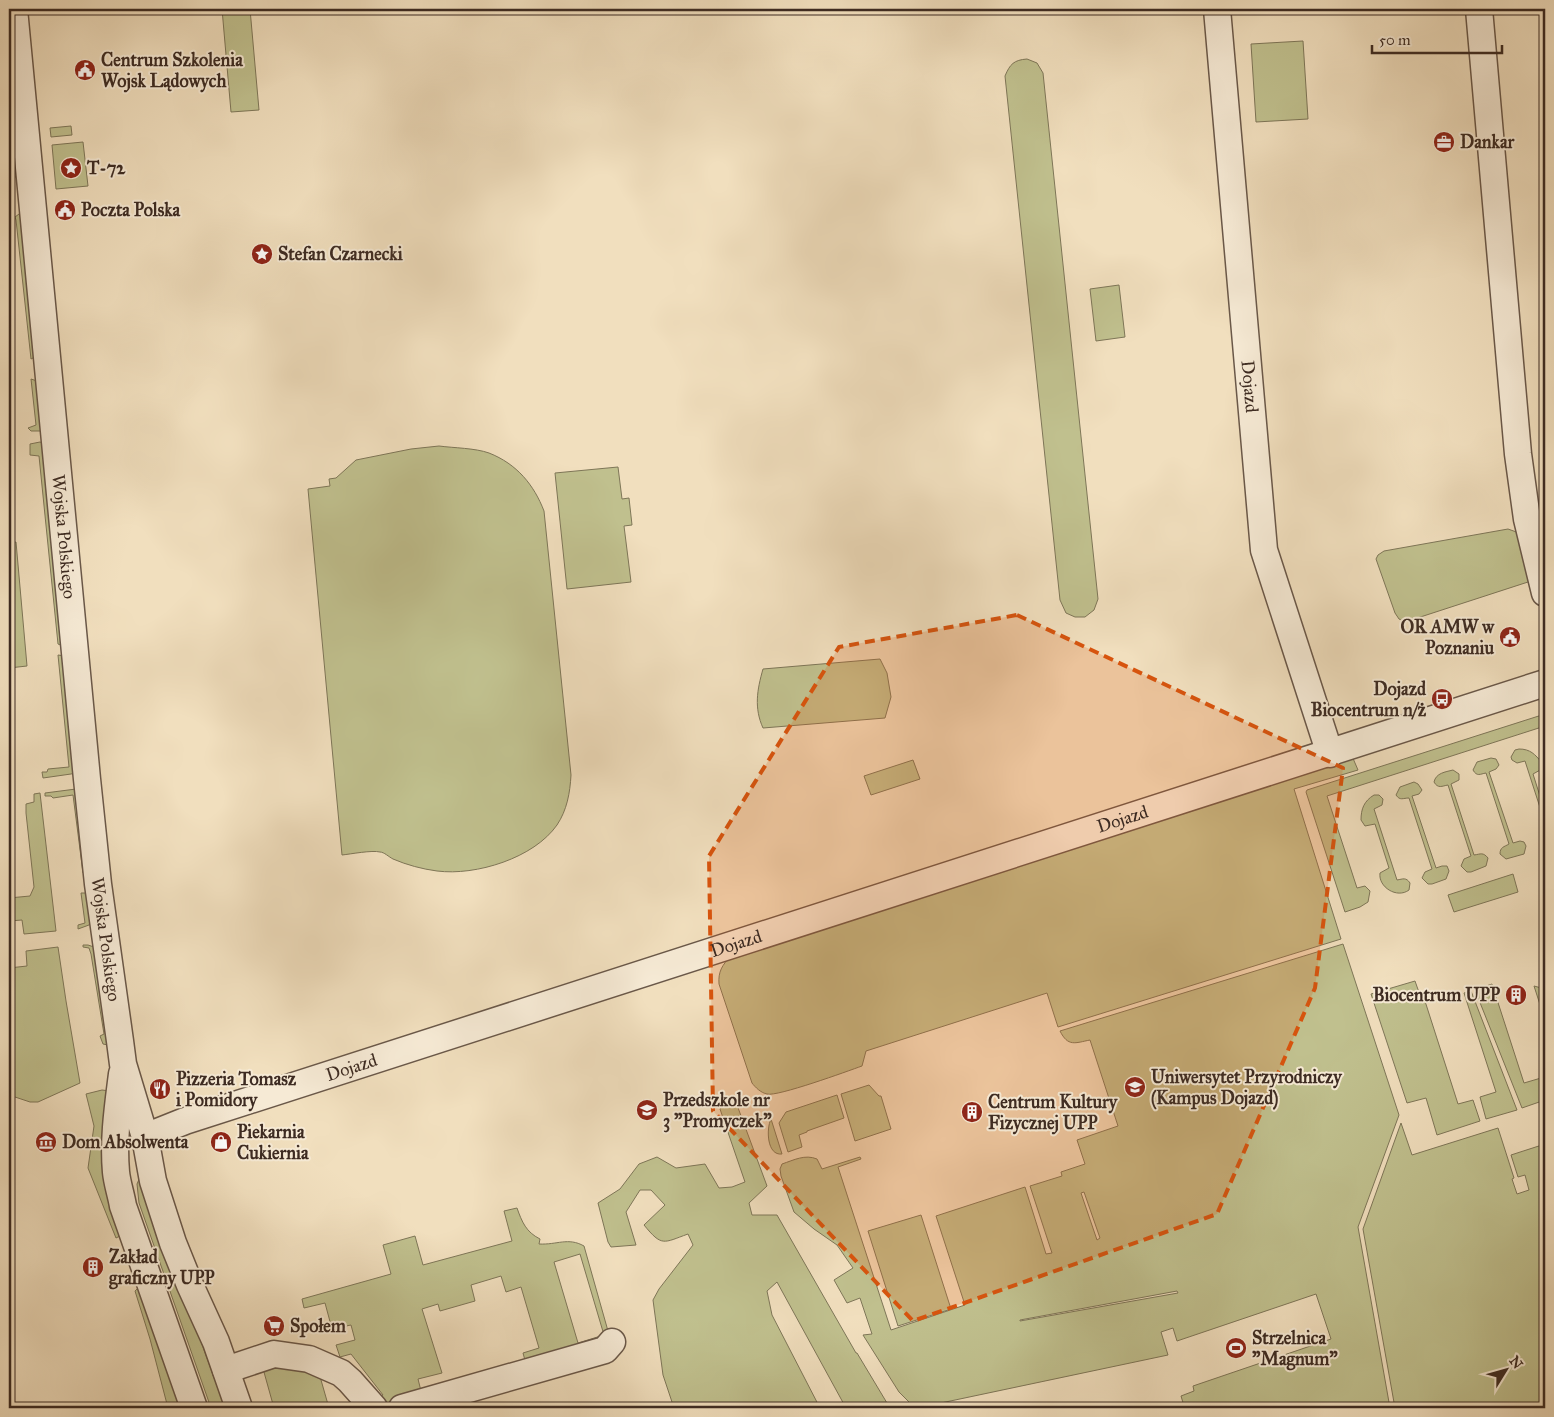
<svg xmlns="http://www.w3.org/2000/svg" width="1554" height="1417" viewBox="0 0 1554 1417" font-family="'IM FELL Great Primer',serif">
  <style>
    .green { fill: #c0c08e; stroke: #7e7658; fill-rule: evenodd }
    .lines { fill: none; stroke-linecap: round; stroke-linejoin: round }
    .minor-casing { stroke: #6a5849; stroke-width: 29 }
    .minor { stroke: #f6ead5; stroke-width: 26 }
    .marked { fill: #d7540e; fill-opacity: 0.2; stroke: #d7540e; stroke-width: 4; stroke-dasharray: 10 6; stroke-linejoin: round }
    .labels { text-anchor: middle; stroke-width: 4; stroke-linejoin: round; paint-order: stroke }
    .poi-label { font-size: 18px; font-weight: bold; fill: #3d2b22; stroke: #f6ead5; text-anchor: start }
    .street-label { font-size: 18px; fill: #3d2b22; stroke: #f6ead5 }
  </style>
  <rect width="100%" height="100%" fill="#f1dfbe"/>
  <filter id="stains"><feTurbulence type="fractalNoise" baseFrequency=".004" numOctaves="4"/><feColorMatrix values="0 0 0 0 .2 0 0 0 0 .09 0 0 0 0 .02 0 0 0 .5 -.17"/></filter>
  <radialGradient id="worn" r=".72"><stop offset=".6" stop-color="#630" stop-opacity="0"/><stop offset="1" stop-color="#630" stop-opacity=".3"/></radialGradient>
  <path class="green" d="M 222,9 L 250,9 L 259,110 L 231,112 Z
    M 1303,41 L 1308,119 L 1256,122 L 1251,44 Z
    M 1027,59 L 1037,63 L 1043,73 L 1098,599 L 1094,610 L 1085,617 L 1075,617 L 1066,613 L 1060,600 L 1005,76 C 1010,64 1014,60 1027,59 Z
    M 9,99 L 13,99 L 17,177 L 14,177 L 9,115 Z
    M 71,126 L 72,135 L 51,137 L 50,128 Z
    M 83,142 L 88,186 L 56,189 L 52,145 Z
    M 19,214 L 23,218 L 37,356 L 31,359 L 16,220 L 15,217 Z
    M 1119,285 L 1125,337 L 1096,341 L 1090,289 Z
    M 31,379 L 37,381 L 44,429 L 40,431 L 31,431 L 28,428 L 36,425 Z
    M 40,442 L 43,443 L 65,647 L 58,644 L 39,456 L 30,455 L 30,444 Z
    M 439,446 C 454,448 475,448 489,453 C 517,464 534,485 544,511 L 571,775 C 570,793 567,810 557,825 C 534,858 476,876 437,871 C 422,869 407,865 393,859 C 389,857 384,852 380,852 C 372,850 351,854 342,855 L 308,489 L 330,486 L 329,479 L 336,478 L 356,460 L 411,449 Z
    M 618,467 L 622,499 L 629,498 L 632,525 L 624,526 L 631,582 L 567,589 L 555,473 Z
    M 1508,529 L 1522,534 L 1533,578 L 1528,582 L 1405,622 L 1399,619 L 1395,613 L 1376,559 L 1378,555 L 1384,551 Z
    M 16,542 L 27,666 L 9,668 L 9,543 Z
    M 58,655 L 65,656 L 75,773 L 71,774 L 43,778 L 42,772 L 47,772 L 48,769 L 69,767 Z
    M 880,659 L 887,673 L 891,697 L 885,718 L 763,728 C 754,708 757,690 763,669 Z
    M 1545,714 L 1545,726 L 1327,796 L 1357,888 L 1365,886 L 1370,891 L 1368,902 L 1360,907 L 1345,912 L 1306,792 L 1307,790 Z
    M 1519,749 C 1530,749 1535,754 1542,763 L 1542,769 L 1533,774 L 1545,812 L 1545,823 L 1525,761 L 1517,763 L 1512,760 L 1511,757 L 1515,750 Z
    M 1352,756 L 1358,770 L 1294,789 L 1341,939 L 1058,1027 L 1047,993 L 866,1051 L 862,1066 C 848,1071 777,1097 767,1094 C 761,1093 755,1087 752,1083 L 719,984 C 718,972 722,965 731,956 Z
    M 1491,758 L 1496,759 L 1499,765 L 1496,769 L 1489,772 L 1513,843 L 1520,841 L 1524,842 L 1526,846 L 1524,854 L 1506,859 L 1500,854 C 1500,847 1504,847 1509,844 L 1486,773 C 1480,774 1477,777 1473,770 L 1477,762 Z
    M 913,760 L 920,779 L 871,795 L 864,776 Z
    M 1453,770 L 1459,774 L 1459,780 L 1451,784 L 1474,855 C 1481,854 1483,852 1488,858 L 1486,866 L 1471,872 L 1467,872 L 1461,866 L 1464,859 L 1471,856 L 1448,785 C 1442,786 1438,789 1434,782 C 1436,773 1445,772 1453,770 Z
    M 1414,782 L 1418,784 L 1422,790 L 1419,794 L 1412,796 L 1436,868 L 1442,866 L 1447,866 L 1449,871 L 1446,879 L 1432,884 L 1428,884 L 1422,878 L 1425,872 L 1432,869 L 1409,798 C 1403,798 1400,801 1396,795 L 1400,787 Z
    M 76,789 L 87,873 L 83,873 L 73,795 L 53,798 L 51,796 L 45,796 L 45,793 Z
    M 40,793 L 56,931 L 24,934 L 22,920 L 9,921 L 9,898 L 30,896 L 34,887 L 26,813 L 26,804 L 34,802 L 34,794 Z
    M 1374,795 L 1379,795 L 1383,799 L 1382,805 L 1374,809 L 1397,880 C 1403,879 1406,877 1410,883 L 1409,890 C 1397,899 1378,887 1380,873 L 1389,868 L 1375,824 L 1365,826 L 1361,820 C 1361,809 1364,801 1374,795 Z
    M 1513,874 L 1518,892 L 1454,912 L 1448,895 Z
    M 81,893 L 86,893 L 93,919 L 89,925 L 78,929 L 78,925 L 85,923 Z
    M 1343,944 L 1399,1115 L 1358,1227 L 1390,1408 L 1179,1408 L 1184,1406 L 1181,1396 L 1194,1391 L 1193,1386 L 1331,1339 L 1316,1294 L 1177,1341 L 1173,1328 L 1161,1332 L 1168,1355 L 922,1407 L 910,1403 L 899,1392 L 863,1335 L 872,1334 L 860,1298 L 847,1303 L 834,1280 L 853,1268 L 837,1245 L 814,1229 L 794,1212 L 781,1176 L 780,1169 L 782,1164 C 794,1160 805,1154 817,1159 L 822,1169 L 860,1157 L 861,1159 L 838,1167 L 891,1330 L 965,1305 L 936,1216 L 1025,1187 L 1046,1254 L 1052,1253 L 1030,1186 L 1062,1176 L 1061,1172 L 1085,1164 L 1077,1140 L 1118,1126 L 1090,1040 C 1075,1043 1068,1047 1060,1031 ZM 1084,1192 L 1100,1238 L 1097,1240 L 1081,1193 ZM 1177,1291 L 1178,1293 L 1020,1321 L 1020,1320 Z
    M 83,945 L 88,945 L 94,947 L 108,1045 L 103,1044 L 100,1036 L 104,1034 L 91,954 L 89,948 L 83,947 Z
    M 58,947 L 66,1001 L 80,1083 L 38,1102 L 30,1102 L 9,1095 L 9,968 L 27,966 L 26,951 Z
    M 1415,981 L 1421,998 L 1424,998 L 1458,1104 L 1473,1100 L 1480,1121 L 1437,1135 L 1426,1098 L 1407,1103 L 1371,994 Z
    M 1492,984 L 1524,1083 L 1541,1078 L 1545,1091 L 1545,1100 L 1522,1108 L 1475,990 Z
    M 1534,986 L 1545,989 L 1545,1020 Z
    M 1471,991 L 1517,1110 L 1486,1119 L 1480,1097 L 1496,1092 L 1464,993 Z
    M 869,1085 L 879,1096 L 881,1096 L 891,1129 L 855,1141 L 841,1094 Z
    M 102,1090 L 110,1091 L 120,1236 L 116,1238 L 88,1168 L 94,1126 L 86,1094 Z
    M 837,1095 L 844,1118 L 807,1131 L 807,1132 L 799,1135 L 802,1147 L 788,1152 L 779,1123 L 786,1112 Z
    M 724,1103 L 737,1105 L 767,1186 L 749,1203 L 752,1215 L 777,1215 L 856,1353 L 857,1353 L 890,1408 L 846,1408 L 777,1282 L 767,1291 L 772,1315 L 820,1408 L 674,1408 L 663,1375 L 653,1300 L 659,1289 L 693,1245 L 688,1234 C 663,1243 662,1247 644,1225 L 665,1205 L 651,1190 L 640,1190 L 626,1212 L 636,1245 L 611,1247 L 608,1242 L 598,1203 L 620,1189 L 639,1164 L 657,1157 L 676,1168 L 705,1164 L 719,1188 L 732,1187 L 745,1182 L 720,1109 Z
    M 771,1119 L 782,1154 C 767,1156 766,1129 771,1119 Z
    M 1401,1123 L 1412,1155 L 1498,1128 L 1514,1178 L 1512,1179 L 1517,1194 L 1529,1190 L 1525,1175 L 1518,1177 L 1511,1155 L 1545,1144 L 1545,1408 L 1395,1408 L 1363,1229 Z
    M 140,1177 L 149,1197 L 225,1408 L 211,1408 L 139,1203 L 137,1184 Z
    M 517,1208 C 522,1222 526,1232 540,1239 L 539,1244 C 557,1245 568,1237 584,1246 L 608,1331 L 606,1336 L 526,1364 L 523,1353 L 539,1348 L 521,1287 L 506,1292 L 501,1276 L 471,1285 L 475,1301 L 440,1311 L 438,1304 L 422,1309 L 442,1373 L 418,1379 L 422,1395 L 386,1404 L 374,1399 L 383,1395 L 351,1354 L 340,1357 L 336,1345 L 355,1340 L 351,1325 L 332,1329 L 325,1303 L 304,1308 L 302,1299 L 391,1274 L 383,1245 L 415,1236 L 423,1265 L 512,1241 L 504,1211 ZM 580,1254 L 604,1335 L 578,1343 L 554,1262 Z
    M 921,1215 L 951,1309 L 898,1326 L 868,1231 Z
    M 137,1289 L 140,1292 L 181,1408 L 168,1408 L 150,1339 L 135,1291 Z
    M 262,1365 L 319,1373 L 329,1408 L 274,1408 Z"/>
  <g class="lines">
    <g class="minor-casing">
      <g id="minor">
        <path id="s1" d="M 14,9 L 87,779 L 98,884 L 120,1041 L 123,1064 L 145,1137 L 153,1181 L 173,1243 L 190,1285 L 216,1342 L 239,1408"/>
        <path id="s2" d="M 1217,9 L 1264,550 L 1330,754"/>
        <path d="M 1479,9 L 1518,454 L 1527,519 L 1545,593"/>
        <path d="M 122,1074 C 118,1106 113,1139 116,1172 C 117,1183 121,1194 123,1206 L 194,1408"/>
        <path id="s3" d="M 145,1137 L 185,1121 L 1545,683"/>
        <path d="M 226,1370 L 274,1354 L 309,1359 L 341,1373 L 350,1381 L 374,1408"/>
        <path d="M 402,1408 L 605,1350 L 612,1342"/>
      </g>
    </g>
    <use href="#minor" class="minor"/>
  </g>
  <path class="marked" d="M 1017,615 L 1343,768 L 1315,988 L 1217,1214 L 913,1321 L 713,1111 L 709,856 L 839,647 Z"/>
  <defs>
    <g id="civic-disc" transform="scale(1.125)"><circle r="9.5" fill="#8f2418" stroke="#f6ead5"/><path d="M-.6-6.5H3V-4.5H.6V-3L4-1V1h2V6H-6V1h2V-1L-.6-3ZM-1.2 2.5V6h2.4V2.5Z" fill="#fff"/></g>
    <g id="office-disc" transform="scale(1.125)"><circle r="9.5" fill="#8f2418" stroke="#f6ead5"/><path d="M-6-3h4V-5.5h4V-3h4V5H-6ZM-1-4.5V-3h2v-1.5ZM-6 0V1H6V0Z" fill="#fff"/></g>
    <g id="sight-disc" transform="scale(1.125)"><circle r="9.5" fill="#8f2418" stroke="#f6ead5"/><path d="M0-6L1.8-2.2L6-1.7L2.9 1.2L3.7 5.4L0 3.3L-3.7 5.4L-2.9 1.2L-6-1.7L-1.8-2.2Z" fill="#fff"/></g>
    <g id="bus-disc" transform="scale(1.125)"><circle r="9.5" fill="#8f2418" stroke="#f6ead5"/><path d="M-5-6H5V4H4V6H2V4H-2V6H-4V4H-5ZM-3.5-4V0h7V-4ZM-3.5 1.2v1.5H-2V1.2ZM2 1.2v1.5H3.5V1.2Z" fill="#fff"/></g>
    <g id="building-disc" transform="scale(1.125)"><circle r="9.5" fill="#8f2418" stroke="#f6ead5"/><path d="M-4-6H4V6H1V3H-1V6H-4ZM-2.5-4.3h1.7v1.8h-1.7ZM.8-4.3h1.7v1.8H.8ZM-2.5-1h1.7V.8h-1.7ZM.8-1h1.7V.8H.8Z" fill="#fff"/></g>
    <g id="university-disc" transform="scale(1.125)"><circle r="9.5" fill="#8f2418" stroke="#f6ead5"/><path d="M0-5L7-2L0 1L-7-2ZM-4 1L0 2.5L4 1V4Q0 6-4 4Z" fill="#fff"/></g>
    <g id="restaurant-disc" transform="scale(1.125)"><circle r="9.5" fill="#8f2418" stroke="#f6ead5"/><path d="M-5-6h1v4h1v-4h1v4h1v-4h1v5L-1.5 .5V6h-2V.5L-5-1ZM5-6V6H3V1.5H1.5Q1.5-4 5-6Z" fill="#fff"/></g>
    <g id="school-disc" transform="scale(1.125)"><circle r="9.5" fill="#8f2418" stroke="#f6ead5"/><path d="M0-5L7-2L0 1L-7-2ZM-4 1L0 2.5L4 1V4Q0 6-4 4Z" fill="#fff"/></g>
    <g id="museum-disc" transform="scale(1.125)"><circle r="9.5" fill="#8f2418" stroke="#f6ead5"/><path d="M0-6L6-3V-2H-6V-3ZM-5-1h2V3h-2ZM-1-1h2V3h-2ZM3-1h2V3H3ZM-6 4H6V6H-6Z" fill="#fff"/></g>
    <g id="shop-disc" transform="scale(1.125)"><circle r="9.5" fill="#8f2418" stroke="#f6ead5"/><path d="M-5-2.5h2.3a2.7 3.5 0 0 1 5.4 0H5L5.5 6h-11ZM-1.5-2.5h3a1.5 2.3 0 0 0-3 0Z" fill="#fff"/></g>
    <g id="supermarket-disc" transform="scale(1.125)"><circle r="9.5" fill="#8f2418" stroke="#f6ead5"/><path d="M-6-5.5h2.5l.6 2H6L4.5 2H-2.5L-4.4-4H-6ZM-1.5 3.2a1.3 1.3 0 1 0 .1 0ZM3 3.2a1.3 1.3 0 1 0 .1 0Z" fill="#fff"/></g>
    <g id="stadium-disc" transform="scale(1.125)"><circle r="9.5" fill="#8f2418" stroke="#f6ead5"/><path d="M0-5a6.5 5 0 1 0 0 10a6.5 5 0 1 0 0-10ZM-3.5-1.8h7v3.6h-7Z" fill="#fff"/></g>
  </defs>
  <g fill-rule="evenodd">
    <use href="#civic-disc" x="85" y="70"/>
    <use href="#office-disc" x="1444" y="142"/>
    <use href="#sight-disc" x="71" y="168"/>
    <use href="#civic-disc" x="65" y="210"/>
    <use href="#sight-disc" x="262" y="254"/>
    <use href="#civic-disc" x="1510" y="637"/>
    <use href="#bus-disc" x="1442" y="699"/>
    <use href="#building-disc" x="1516" y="995"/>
    <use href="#university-disc" x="1135" y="1087"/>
    <use href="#restaurant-disc" x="160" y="1089"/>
    <use href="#school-disc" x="647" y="1110"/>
    <use href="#building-disc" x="972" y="1112"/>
    <use href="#museum-disc" x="46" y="1142"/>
    <use href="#shop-disc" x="221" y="1142"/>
    <use href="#building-disc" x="93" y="1267"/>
    <use href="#supermarket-disc" x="274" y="1326"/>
    <use href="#stadium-disc" x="1236" y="1348"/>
  </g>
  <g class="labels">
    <g class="poi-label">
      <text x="101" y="66">Centrum Szkolenia<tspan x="101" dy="21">Wojsk Lądowych</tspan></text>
      <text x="1460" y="148">Dankar</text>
      <text x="87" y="174">T-72</text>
      <text x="81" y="216">Poczta Polska</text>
      <text x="278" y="260">Stefan Czarnecki</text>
      <text x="1494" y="633" text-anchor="end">OR AMW w<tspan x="1494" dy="21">Poznaniu</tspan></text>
      <text x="1426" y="695" text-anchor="end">Dojazd<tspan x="1426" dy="21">Biocentrum n/ż</tspan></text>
      <text x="1500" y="1001" text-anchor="end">Biocentrum UPP</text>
      <text x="1151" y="1083">Uniwersytet Przyrodniczy<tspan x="1151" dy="21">(Kampus Dojazd)</tspan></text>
      <text x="176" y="1085">Pizzeria Tomasz<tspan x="176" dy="21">i Pomidory</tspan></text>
      <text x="663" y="1106">Przedszkole nr<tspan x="663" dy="21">3 "Promyczek"</tspan></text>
      <text x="988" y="1108">Centrum Kultury<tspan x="988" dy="21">Fizycznej UPP</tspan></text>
      <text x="237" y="1138">Piekarnia<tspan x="237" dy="21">Cukiernia</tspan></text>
      <text x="62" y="1148">Dom Absolwenta</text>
      <text x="109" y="1263">Zakład<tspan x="109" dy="21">graficzny UPP</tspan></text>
      <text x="290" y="1332">Społem</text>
      <text x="1252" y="1344">Strzelnica<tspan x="1252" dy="21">"Magnum"</tspan></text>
    </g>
    <g class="street-label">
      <text dy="6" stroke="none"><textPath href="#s2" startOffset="379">Dojazd</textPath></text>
      <text dy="6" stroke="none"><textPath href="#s1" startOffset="530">Wojska Polskiego</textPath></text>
      <text dy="6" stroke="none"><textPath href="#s3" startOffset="1028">Dojazd</textPath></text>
      <text dy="6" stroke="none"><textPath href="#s1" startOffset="935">Wojska Polskiego</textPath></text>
      <text dy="6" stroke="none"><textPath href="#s3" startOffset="622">Dojazd</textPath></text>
      <text dy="6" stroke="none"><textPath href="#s3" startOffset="218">Dojazd</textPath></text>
    </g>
  </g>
  <rect width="1554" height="1417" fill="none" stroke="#f1dfbe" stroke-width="30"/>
  <rect x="10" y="10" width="1534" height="1397" fill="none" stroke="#3d2b22" stroke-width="2.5"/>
  <rect x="15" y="15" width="1524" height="1387" fill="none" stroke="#3d2b22"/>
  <g transform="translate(1506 1370) rotate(53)" stroke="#f6ead5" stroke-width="4" paint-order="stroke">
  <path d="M0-4L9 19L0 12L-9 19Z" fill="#3d2b22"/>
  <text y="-8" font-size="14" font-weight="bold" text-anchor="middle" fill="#3d2b22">N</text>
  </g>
  <path d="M1372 45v8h130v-8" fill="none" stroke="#3d2b22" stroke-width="2.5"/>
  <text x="1379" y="45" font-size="15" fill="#3d2b22" stroke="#f6ead5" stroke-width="4" paint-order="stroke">50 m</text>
  <rect width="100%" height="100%" filter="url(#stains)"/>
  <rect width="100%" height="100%" fill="url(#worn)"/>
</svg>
